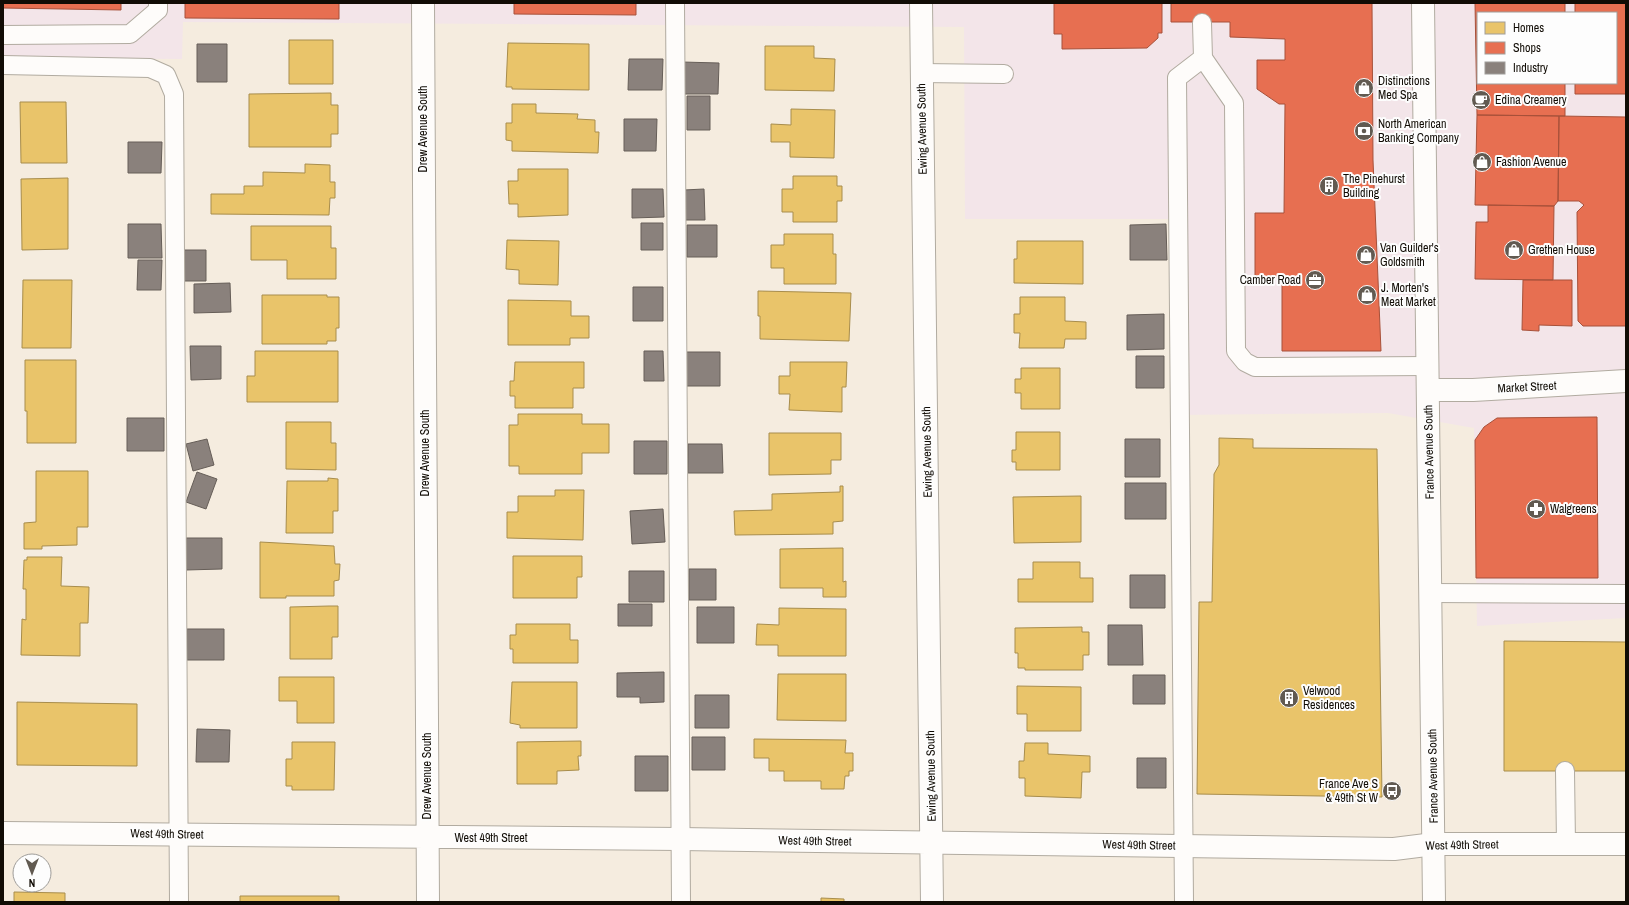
<svg xmlns="http://www.w3.org/2000/svg" width="1629" height="905" viewBox="0 0 1629 905" font-family="'Archivo Narrow',sans-serif">
  <style>
    .commercial { fill: #f3e5e9; fill-rule: evenodd }
    .homes { fill: #e9c46a; stroke: #a88d4c }
    .shops { fill: #e76f51; stroke: #a7513a }
    .industry { fill: #8a817c; stroke: #665e58 }
    .lines { fill: none; stroke-linecap: round; stroke-linejoin: round }
    .lane-casing { stroke: #b1aba0; stroke-width: 20 }
    .street-casing { stroke: #b1aba0; stroke-width: 24 }
    .secondary-casing { stroke: #b1aba0; stroke-width: 24 }
    .lane { stroke: #fefcfa; stroke-width: 18 }
    .street { stroke: #fefcfa; stroke-width: 22 }
    .secondary { stroke: #fefcfa; stroke-width: 22 }
    .labels { text-anchor: middle; stroke-width: 4; stroke-linejoin: round; paint-order: stroke }
    .poi-label { font-size: 12px; fill: #110c05; stroke: #fdfdfd; text-anchor: start }
    .street-label { font-size: 12px; fill: #110c05; stroke: #fdfdfd }
  </style>
  <rect width="100%" height="100%" fill="#f5ecdf"/>
  <path class="commercial" d="M 3,3 L 1626,3 L 1626,618 L 1477,626 L 1474,428 L 1388,413 L 1175,415 L 1175,219 L 965,219 L 964,27 L 183,22 L 182,59 L 3,58 ZM 1478,13 L 1616,13 L 1616,83 L 1478,83 Z"/>
  <path class="homes" d="M 289,40 L 333,40 L 333,84 L 289,84 Z
    M 508,43 L 589,44 L 589,90 L 512,89 L 512,87 L 506,87 Z
    M 765,46 L 814,46 L 814,58 L 835,59 L 834,91 L 765,90 Z
    M 331,93 L 331,105 L 338,105 L 338,134 L 331,134 L 331,147 L 249,147 L 249,94 Z
    M 20,102 L 66,102 L 67,163 L 21,163 Z
    M 512,104 L 536,104 L 536,113 L 578,114 L 577,119 L 595,120 L 595,132 L 599,132 L 598,153 L 512,151 L 512,141 L 506,140 L 506,123 L 512,123 Z
    M 791,109 L 835,110 L 834,158 L 790,157 L 790,142 L 771,142 L 771,124 L 791,125 Z
    M 305,164 L 330,165 L 330,182 L 335,182 L 335,198 L 330,198 L 329,215 L 211,214 L 211,194 L 244,194 L 244,186 L 263,186 L 263,172 L 305,173 Z
    M 518,169 L 568,169 L 568,215 L 518,217 L 518,204 L 509,204 L 508,181 L 518,181 Z
    M 793,176 L 837,176 L 837,186 L 842,186 L 842,201 L 837,201 L 837,222 L 793,222 L 793,212 L 782,212 L 782,189 L 793,189 Z
    M 68,178 L 68,249 L 22,250 L 21,179 Z
    M 251,226 L 331,226 L 331,248 L 336,248 L 336,279 L 287,279 L 287,260 L 251,260 Z
    M 784,234 L 833,234 L 833,254 L 836,254 L 836,284 L 784,284 L 784,268 L 771,268 L 771,245 L 784,245 Z
    M 507,240 L 559,241 L 558,285 L 519,284 L 519,270 L 506,269 Z
    M 1017,241 L 1083,241 L 1083,284 L 1014,283 L 1014,259 L 1017,259 Z
    M 23,280 L 72,280 L 71,348 L 22,348 Z
    M 758,291 L 851,293 L 849,341 L 760,339 L 760,316 L 758,316 Z
    M 262,295 L 327,295 L 327,297 L 339,297 L 339,328 L 336,328 L 336,341 L 327,341 L 327,344 L 262,344 Z
    M 1020,297 L 1065,297 L 1065,321 L 1086,322 L 1086,339 L 1065,339 L 1064,348 L 1019,348 L 1020,333 L 1014,333 L 1014,314 L 1020,314 Z
    M 508,300 L 571,301 L 571,316 L 589,316 L 589,338 L 570,338 L 570,345 L 508,345 Z
    M 255,351 L 338,351 L 338,402 L 247,402 L 247,376 L 255,376 Z
    M 25,360 L 76,360 L 76,443 L 27,443 L 27,411 L 25,411 Z
    M 515,362 L 584,362 L 584,388 L 573,388 L 573,408 L 515,408 L 515,396 L 510,396 L 510,381 L 514,381 Z
    M 790,362 L 847,362 L 846,387 L 842,387 L 842,412 L 789,410 L 790,394 L 779,394 L 779,376 L 790,376 Z
    M 1021,368 L 1060,368 L 1060,409 L 1021,409 L 1021,393 L 1015,393 L 1015,379 L 1021,379 Z
    M 518,414 L 582,414 L 582,424 L 609,424 L 609,453 L 582,453 L 582,474 L 519,474 L 519,466 L 509,466 L 509,425 L 518,425 Z
    M 286,422 L 331,422 L 331,443 L 336,443 L 336,470 L 286,469 Z
    M 1016,432 L 1060,432 L 1060,470 L 1016,470 L 1016,462 L 1012,462 L 1012,450 L 1016,450 Z
    M 769,433 L 841,433 L 841,460 L 831,460 L 831,474 L 769,475 Z
    M 1219,438 L 1253,439 L 1253,448 L 1377,449 L 1382,797 L 1197,794 L 1199,602 L 1212,602 L 1214,474 L 1219,465 Z
    M 36,471 L 88,471 L 88,527 L 77,527 L 77,545 L 42,546 L 42,549 L 24,549 L 24,523 L 36,522 Z
    M 328,478 L 338,479 L 338,511 L 333,511 L 333,533 L 286,533 L 287,481 L 328,481 Z
    M 840,486 L 843,486 L 843,521 L 833,522 L 833,534 L 735,535 L 734,511 L 772,510 L 772,494 L 840,492 Z
    M 555,490 L 584,490 L 583,540 L 507,538 L 507,512 L 518,512 L 518,496 L 555,496 Z
    M 1081,496 L 1081,542 L 1014,543 L 1013,497 Z
    M 260,542 L 334,546 L 335,564 L 340,564 L 339,580 L 334,581 L 334,596 L 286,596 L 286,598 L 260,598 Z
    M 843,548 L 843,582 L 846,581 L 846,597 L 823,597 L 823,588 L 780,588 L 780,549 Z
    M 513,556 L 582,556 L 582,577 L 577,577 L 577,598 L 513,598 Z
    M 27,557 L 62,557 L 61,586 L 89,587 L 88,623 L 80,623 L 80,656 L 21,655 L 22,619 L 26,620 L 26,589 L 23,589 L 24,560 L 27,560 Z
    M 1033,562 L 1080,562 L 1080,578 L 1093,578 L 1093,602 L 1018,602 L 1018,579 L 1033,579 Z
    M 329,606 L 338,606 L 338,637 L 332,637 L 332,659 L 290,659 L 290,607 Z
    M 779,608 L 846,609 L 846,656 L 778,656 L 778,645 L 756,645 L 757,624 L 779,625 Z
    M 516,624 L 570,624 L 570,640 L 578,640 L 578,663 L 513,663 L 513,649 L 510,649 L 510,635 L 516,635 Z
    M 1082,627 L 1082,632 L 1089,632 L 1089,655 L 1083,655 L 1083,670 L 1025,670 L 1025,668 L 1018,668 L 1018,653 L 1015,653 L 1015,628 Z
    M 1504,641 L 1626,642 L 1626,771 L 1504,771 Z
    M 778,674 L 846,674 L 846,721 L 777,720 Z
    M 279,677 L 334,677 L 334,723 L 297,723 L 297,701 L 279,701 Z
    M 512,682 L 577,682 L 577,728 L 520,728 L 520,725 L 510,723 Z
    M 1017,686 L 1081,687 L 1081,731 L 1027,731 L 1027,714 L 1017,714 Z
    M 17,702 L 137,704 L 137,766 L 17,765 Z
    M 754,739 L 846,740 L 845,753 L 853,753 L 853,771 L 849,771 L 849,776 L 845,776 L 844,789 L 821,789 L 821,781 L 784,781 L 784,771 L 769,771 L 769,758 L 754,758 Z
    M 581,741 L 581,756 L 578,756 L 579,770 L 557,771 L 557,784 L 517,784 L 517,742 Z
    M 292,742 L 335,742 L 334,790 L 292,790 L 292,786 L 286,786 L 286,759 L 292,759 Z
    M 1025,743 L 1048,743 L 1048,754 L 1090,756 L 1090,772 L 1082,772 L 1081,798 L 1025,796 L 1025,778 L 1019,778 L 1019,761 L 1024,761 Z
    M 14,892 L 65,893 L 65,902 L 14,902 Z
    M 240,896 L 339,896 L 339,902 L 240,902 Z
    M 821,898 L 844,899 L 844,902 L 821,902 Z"/>
  <path class="shops" d="M 3,3 L 121,3 L 121,10 L 3,8 Z
    M 185,3 L 339,3 L 339,19 L 185,18 Z
    M 514,3 L 636,3 L 636,15 L 514,14 Z
    M 1054,3 L 1162,3 L 1162,33 L 1158,33 L 1158,38 L 1147,48 L 1062,49 L 1062,34 L 1054,34 Z
    M 1171,3 L 1372,3 L 1373,160 L 1381,351 L 1282,351 L 1282,278 L 1255,278 L 1255,213 L 1284,213 L 1285,104 L 1279,104 L 1257,89 L 1257,60 L 1285,60 L 1285,39 L 1230,37 L 1230,22 L 1171,22 Z
    M 1475,3 L 1565,3 L 1565,13 L 1478,13 L 1478,83 L 1565,83 L 1565,116 L 1477,115 Z
    M 1575,3 L 1626,3 L 1626,94 L 1575,94 L 1575,83 L 1616,83 L 1616,13 L 1575,13 Z
    M 1477,115 L 1559,116 L 1558,201 L 1554,206 L 1475,205 Z
    M 1559,116 L 1626,117 L 1626,326 L 1583,326 L 1578,321 L 1577,212 L 1584,205 L 1579,201 L 1558,201 Z
    M 1488,205 L 1554,206 L 1553,280 L 1475,279 L 1476,222 L 1488,222 Z
    M 1523,280 L 1572,280 L 1572,326 L 1539,325 L 1539,331 L 1522,330 Z
    M 1597,417 L 1598,578 L 1476,578 L 1475,440 L 1484,427 L 1497,418 Z"/>
  <path class="industry" d="M 197,44 L 227,44 L 227,82 L 197,82 Z
    M 629,59 L 663,59 L 662,90 L 628,90 Z
    M 682,62 L 719,63 L 718,94 L 682,94 Z
    M 687,96 L 710,96 L 710,130 L 687,130 Z
    M 624,119 L 657,119 L 656,151 L 624,151 Z
    M 128,142 L 162,142 L 161,173 L 128,173 Z
    M 632,189 L 663,189 L 664,217 L 632,218 Z
    M 704,189 L 705,220 L 685,220 L 684,190 Z
    M 641,223 L 663,223 L 663,250 L 641,250 Z
    M 128,224 L 161,224 L 162,258 L 128,258 Z
    M 1166,224 L 1167,260 L 1130,260 L 1130,225 Z
    M 687,225 L 717,225 L 717,257 L 687,257 Z
    M 182,250 L 206,250 L 206,281 L 182,281 Z
    M 138,260 L 162,260 L 161,290 L 137,290 Z
    M 230,283 L 231,312 L 194,313 L 194,284 Z
    M 633,287 L 663,287 L 663,321 L 633,321 Z
    M 1164,314 L 1164,349 L 1127,350 L 1127,315 Z
    M 190,346 L 221,346 L 221,379 L 191,380 Z
    M 644,351 L 663,351 L 664,381 L 644,381 Z
    M 685,352 L 720,352 L 720,386 L 685,386 Z
    M 1136,356 L 1164,356 L 1164,388 L 1136,388 Z
    M 127,418 L 164,418 L 164,451 L 127,451 Z
    M 207,439 L 214,465 L 193,471 L 186,444 Z
    M 1125,439 L 1160,439 L 1160,477 L 1125,477 Z
    M 634,441 L 667,441 L 667,474 L 634,474 Z
    M 688,444 L 722,444 L 723,473 L 688,473 Z
    M 197,472 L 217,479 L 206,509 L 186,502 Z
    M 1125,483 L 1166,483 L 1166,519 L 1125,519 Z
    M 663,509 L 665,542 L 632,544 L 630,511 Z
    M 186,538 L 222,538 L 222,569 L 186,570 Z
    M 689,569 L 716,569 L 716,600 L 689,600 Z
    M 629,571 L 664,571 L 664,602 L 629,602 Z
    M 1130,575 L 1165,575 L 1165,608 L 1130,608 Z
    M 618,604 L 652,604 L 652,626 L 618,626 Z
    M 697,607 L 734,607 L 734,643 L 697,643 Z
    M 1108,625 L 1142,625 L 1143,665 L 1108,665 Z
    M 187,629 L 224,629 L 224,660 L 187,660 Z
    M 664,672 L 664,702 L 640,703 L 640,697 L 617,697 L 617,673 Z
    M 1133,675 L 1165,675 L 1165,704 L 1133,704 Z
    M 695,695 L 729,695 L 729,728 L 695,728 Z
    M 197,729 L 230,730 L 229,762 L 196,762 Z
    M 692,737 L 725,737 L 725,770 L 692,770 Z
    M 635,756 L 668,756 L 668,791 L 635,791 Z
    M 1137,758 L 1166,758 L 1166,788 L 1137,788 Z"/>
  <g class="lines">
    <g class="lane-casing">
      <path id="lane" d="M 675,3 L 681,902
        M 1202,23 L 1203,58 L 1234,103 L 1236,351 L 1245,362 L 1255,367 L 1428,366
        M 3,35 L 130,34 L 158,10 L 158,3
        M 3,65 L 150,68 L 166,75 L 174,94 L 179,902
        M 921,73 L 1004,74
        M 1431,593 L 1626,594
        M 1565,771 L 1566,844
        M 1184,902 L 1177,78 L 1203,58"/>
    </g>
    <g class="street-casing">
      <path id="street" d="M 423,3 L 428,902
        M 921,3 L 932,902
        M 3,833 L 680,839 L 1394,849 L 1434,844 L 1626,844"/>
    </g>
    <g class="secondary-casing">
      <path id="secondary" d="M 1423,3 L 1434,902
        M 1428,390 L 1473,390 L 1626,381"/>
    </g>
    <use href="#lane" class="lane"/>
    <use href="#street" class="street"/>
    <use href="#secondary" class="secondary"/>
  </g>
  <defs>
    <g id="shop-disc" transform="scale(1)"><circle r="9.5" fill="#615a51" stroke="#fdfdfd"/><path d="M-5-2.5h2.3a2.7 3.5 0 0 1 5.4 0H5L5.5 6h-11ZM-1.5-2.5h3a1.5 2.3 0 0 0-3 0Z" fill="#fff"/></g>
    <g id="cafe-disc" transform="scale(1)"><circle r="9.5" fill="#615a51" stroke="#fdfdfd"/><path d="M-5.5-4.5H6V0H3Q3 3.5 0 3.5H-2.5Q-5.5 3.5-5.5 0ZM3-3.2v2h1.7v-2ZM-6 4.5H4V6H-6Z" fill="#fff"/></g>
    <g id="bank-disc" transform="scale(1)"><circle r="9.5" fill="#615a51" stroke="#fdfdfd"/><path d="M-6-4H6V4H-6ZM0-2.3a2.3 2.3 0 1 0 0 4.6a2.3 2.3 0 1 0 0-4.6Z" fill="#fff"/></g>
    <g id="building-disc" transform="scale(1)"><circle r="9.5" fill="#615a51" stroke="#fdfdfd"/><path d="M-4-6H4V6H1V3H-1V6H-4ZM-2.5-4.3h1.7v1.8h-1.7ZM.8-4.3h1.7v1.8H.8ZM-2.5-1h1.7V.8h-1.7ZM.8-1h1.7V.8H.8Z" fill="#fff"/></g>
    <g id="office-disc" transform="scale(1)"><circle r="9.5" fill="#615a51" stroke="#fdfdfd"/><path d="M-6-3h4V-5.5h4V-3h4V5H-6ZM-1-4.5V-3h2v-1.5ZM-6 0V1H6V0Z" fill="#fff"/></g>
    <g id="pharmacy-disc" transform="scale(1)"><circle r="9.5" fill="#615a51" stroke="#fdfdfd"/><path d="M-2-6h4v4h4v4h-4v4h-4v-4h-4v-4h4Z" fill="#fff"/></g>
    <g id="bus-disc" transform="scale(1)"><circle r="9.5" fill="#615a51" stroke="#fdfdfd"/><path d="M-5-6H5V4H4V6H2V4H-2V6H-4V4H-5ZM-3.5-4V0h7V-4ZM-3.5 1.2v1.5H-2V1.2ZM2 1.2v1.5H3.5V1.2Z" fill="#fff"/></g>
  </defs>
  <g fill-rule="evenodd">
    <use href="#shop-disc" x="1364" y="88"/>
    <use href="#cafe-disc" x="1481" y="100"/>
    <use href="#bank-disc" x="1364" y="131"/>
    <use href="#shop-disc" x="1482" y="162"/>
    <use href="#building-disc" x="1329" y="186"/>
    <use href="#shop-disc" x="1514" y="250"/>
    <use href="#shop-disc" x="1366" y="255"/>
    <use href="#office-disc" x="1315" y="280"/>
    <use href="#shop-disc" x="1367" y="295"/>
    <use href="#pharmacy-disc" x="1536" y="509"/>
    <use href="#building-disc" x="1289" y="698"/>
    <use href="#bus-disc" x="1392" y="791"/>
  </g>
  <g class="labels">
    <g class="poi-label">
      <text x="1378" y="85">Distinctions<tspan x="1378" dy="14">Med Spa</tspan></text>
      <text x="1495" y="104">Edina Creamery</text>
      <text x="1378" y="128">North American<tspan x="1378" dy="14">Banking Company</tspan></text>
      <text x="1496" y="166">Fashion Avenue</text>
      <text x="1343" y="183">The Pinehurst<tspan x="1343" dy="14">Building</tspan></text>
      <text x="1380" y="252">Van Guilder's<tspan x="1380" dy="14">Goldsmith</tspan></text>
      <text x="1528" y="254">Grethen House</text>
      <text x="1301" y="284" text-anchor="end">Camber Road</text>
      <text x="1381" y="292">J. Morten's<tspan x="1381" dy="14">Meat Market</tspan></text>
      <text x="1550" y="513">Walgreens</text>
      <text x="1303" y="695">Velwood<tspan x="1303" dy="14">Residences</tspan></text>
      <text x="1378" y="788" text-anchor="end">France Ave S<tspan x="1378" dy="14">&amp; 49th St W</tspan></text>
    </g>
    <g class="street-label">
      <text transform="translate(423 129) rotate(-90)" y="4">Drew Avenue South</text>
      <text transform="translate(922 129) rotate(-91)" y="4">Ewing Avenue South</text>
      <text transform="translate(1527 387) rotate(-3)" y="4">Market Street</text>
      <text transform="translate(927 452) rotate(-91)" y="4">Ewing Avenue South</text>
      <text transform="translate(1429 452) rotate(-91)" y="4">France Avenue South</text>
      <text transform="translate(425 453) rotate(-90)" y="4">Drew Avenue South</text>
      <text transform="translate(427 776) rotate(-90)" y="4">Drew Avenue South</text>
      <text transform="translate(931 776) rotate(-91)" y="4">Ewing Avenue South</text>
      <text transform="translate(1433 776) rotate(-91)" y="4">France Avenue South</text>
      <text transform="translate(167 834) rotate(1)" y="4">West 49th Street</text>
      <text x="491" y="842">West 49th Street</text>
      <text transform="translate(815 841) rotate(1)" y="4">West 49th Street</text>
      <text transform="translate(1139 845) rotate(1)" y="4">West 49th Street</text>
      <text transform="translate(1462 845) rotate(-1)" y="4">West 49th Street</text>
    </g>
  </g>
  <rect width="1629" height="905" fill="none" stroke="#110c05" stroke-width="8"/>
  <rect x="1477" y="12" width="140" height="72" fill="#fdfdfd" stroke="#9f9d9a"/>
  <rect x="1485" y="22" width="20" height="12" fill="#e9c46a" stroke="#9f9d9a"/>
  <text x="1513" y="32" font-size="12" fill="#110c05">Homes</text>
  <rect x="1485" y="42" width="20" height="12" fill="#e76f51" stroke="#9f9d9a"/>
  <text x="1513" y="52" font-size="12" fill="#110c05">Shops</text>
  <rect x="1485" y="62" width="20" height="12" fill="#8a817c" stroke="#9f9d9a"/>
  <text x="1513" y="72" font-size="12" fill="#110c05">Industry</text>
  <g transform="translate(32 873) rotate(180)"><circle r="19" fill="#fdfdfd" stroke="#9f9d9a"/>
  <path d="M0-3L7 15L0 10L-7 15Z" fill="#615a51"/>
  <text y="-6" font-size="11" font-weight="bold" text-anchor="middle" fill="#110c05">N</text>
  </g>
</svg>
